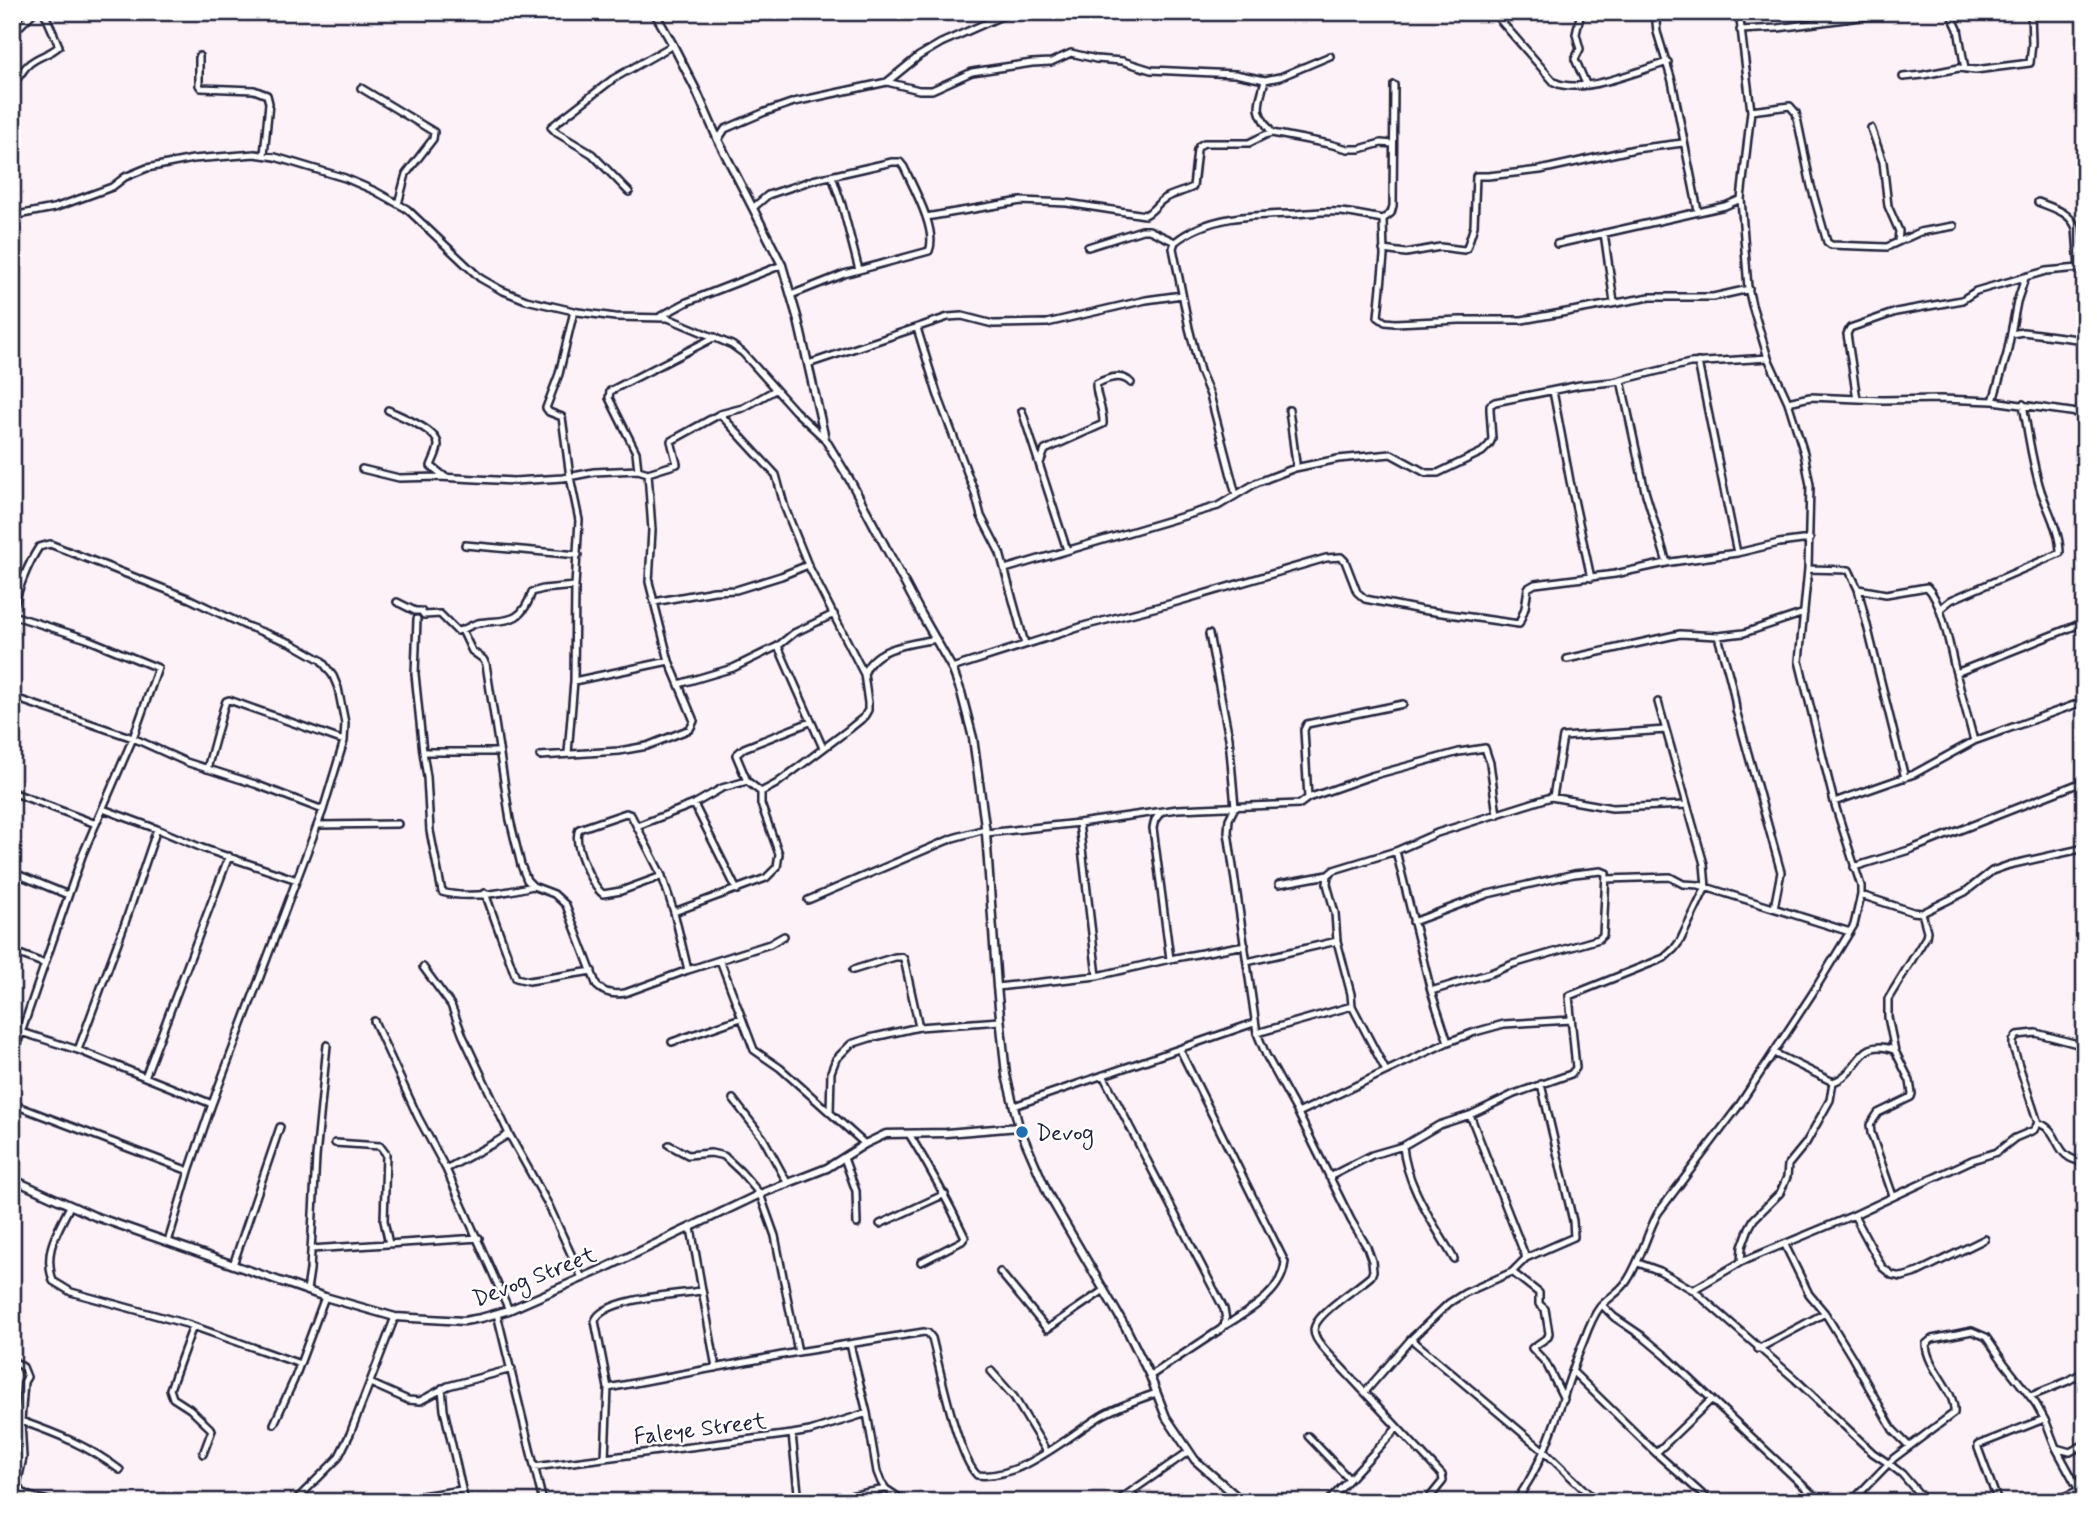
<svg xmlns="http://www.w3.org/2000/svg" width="2097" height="1514" viewBox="0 0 2097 1514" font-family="Mynerve,sans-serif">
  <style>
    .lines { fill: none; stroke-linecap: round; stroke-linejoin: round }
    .minor-casing { stroke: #22223b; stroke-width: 10 }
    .tertiary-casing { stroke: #22223b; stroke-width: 11 }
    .minor { stroke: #fff; stroke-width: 5 }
    .tertiary { stroke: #fff; stroke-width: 6 }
    .poi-dot { fill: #1f6fb2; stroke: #fff; stroke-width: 2.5 }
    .labels { text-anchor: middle; stroke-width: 5; stroke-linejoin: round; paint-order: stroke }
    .poi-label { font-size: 23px; fill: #22223b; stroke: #fff; text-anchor: start }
    .street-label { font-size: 23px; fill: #22223b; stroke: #fff }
  </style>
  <rect width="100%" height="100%" fill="#fcf2f7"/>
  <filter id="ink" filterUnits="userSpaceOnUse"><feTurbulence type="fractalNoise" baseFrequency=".0143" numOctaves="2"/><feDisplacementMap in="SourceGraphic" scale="14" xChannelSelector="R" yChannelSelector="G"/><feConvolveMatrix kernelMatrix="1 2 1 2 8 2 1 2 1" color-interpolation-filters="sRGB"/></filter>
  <g filter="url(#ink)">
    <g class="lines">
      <g class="minor-casing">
        <path id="minor" d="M 1493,12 L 1554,82 C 1581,96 1639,70 1668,62
          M 1581,12 L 1576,34 L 1580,49 L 1575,59 L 1586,84
          M 1655,12 L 1657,32 L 1672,81 L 1698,211
          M 1950,12 L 1958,29 L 1965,69
          M 1740,30 L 1778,28 L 1897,12
          M 12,34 L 34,12
          M 199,56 L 199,85 L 201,88 L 254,90 L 267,95 L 269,103 L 264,155
          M 1903,77 L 1923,75 L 1959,68 L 1975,70 L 2030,63 L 2032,43 L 2031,12
          M 1265,80 C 1258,108 1254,109 1272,133
          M 887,82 L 919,90 L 932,90 L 972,72 L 1032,63 L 1051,62 L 1071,53 L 1096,59 L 1122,61 L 1151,70 L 1235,74 L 1265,80 L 1280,77 L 1330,56
          M 12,83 C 22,76 21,71 28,65 C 37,56 50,55 59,46 L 44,12
          M 1394,85 L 1393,206 L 1391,213 L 1383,219 L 1384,256 L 1378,317 L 1385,322 L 1395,323 L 1460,320 L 1522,320 L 1650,297 L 1713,297 L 1749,289
          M 361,88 L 434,132 L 433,139 L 406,174 L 398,204
          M 1751,111 L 1790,106 L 1796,113 L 1811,186 L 1827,242 L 1831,245 L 1887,247 L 1920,232 L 1954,226
          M 1871,128 L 1883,162 L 1888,206 L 1899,231 L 1898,242
          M 718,140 L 725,129 L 765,112 L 794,102 L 887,82 L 919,56 L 941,43 L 1011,12
          M 832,176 L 842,205 L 859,270
          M 629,192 L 592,154 L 557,133 L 551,127 L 613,79 L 673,45
          M 2038,202 C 2053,208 2070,212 2076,228 L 2079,268 L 2085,275
          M 754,207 L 768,195 L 813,180 L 892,162 L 900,162 L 904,167 C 913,187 938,231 929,251 L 844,274 L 791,295
          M 12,216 L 54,208 L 79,199 L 112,187 L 125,177 L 147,168 L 193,159 L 255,154 L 275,157 L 345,178 L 375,191 L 407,209 L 480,278 L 501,290 L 526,300 L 578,312 L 615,317 L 668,318 L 732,345 L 743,353 L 795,411 L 825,439
          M 926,217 L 1021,201 L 1067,203 L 1145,215 C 1154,211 1156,204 1164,199 C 1173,193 1184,192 1193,187 L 1197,150 L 1199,146 L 1204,143 L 1249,143 L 1265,135 L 1272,133 L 1329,144 L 1348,149 L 1360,149 L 1381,143 L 1393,144
          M 1604,233 L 1614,302
          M 1557,244 L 1725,206 L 1741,199
          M 1088,247 L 1142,230 L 1149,230 L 1175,242
          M 1383,250 L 1406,253 L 1440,247 L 1464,250 L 1467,248 L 1474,226 L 1476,176 L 1488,176 L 1540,170 L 1635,149 L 1683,143
          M 661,316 L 687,302 L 782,265
          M 917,328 L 937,393 L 975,493 L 981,516 L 1000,553 L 1025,644
          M 2011,334 L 2023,332 L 2085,340
          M 2078,340 L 2085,303
          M 1698,362 L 1737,553
          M 808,364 L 948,317 L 962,316 L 993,324 L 1047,323 L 1146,300 L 1182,295
          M 1621,380 L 1645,491 L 1667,563
          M 1553,391 L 1570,481 L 1591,578
          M 1857,399 L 1847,334 L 1850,328 L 1896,312 L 1962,300 L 1976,291 L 2046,271 L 2079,268
          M 1993,401 L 2007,354 L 2017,302 L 2025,278
          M 1788,402 L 1810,397 L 1883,400 L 1941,399 L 1993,401 L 2085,414
          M 388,410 C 400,416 438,430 438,445 C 438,452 433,460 431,466 L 444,476
          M 1289,410 L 1296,463 L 1295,468
          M 1022,411 L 1067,550
          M 720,414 L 776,475 L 785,508 L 808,565 L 864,674 L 868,703 L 868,710 L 864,717 L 848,730 L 776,784 L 761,792
          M 1040,463 L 1045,450 L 1103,424 C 1104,410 1096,398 1096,384 C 1107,378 1122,373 1131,383
          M 362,469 L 399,478 L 439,477 L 514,481 L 563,478 L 594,472 L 638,470 L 648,473 L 677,464 L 671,441 L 720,414 L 743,408 L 775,390
          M 638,470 L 636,452 L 609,398 L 610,391 L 715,337
          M 1236,495 L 1210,395 L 1200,371 L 1189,328 L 1173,248 L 1175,242 C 1208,215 1255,215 1296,214 C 1311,213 1325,211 1340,212 C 1354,213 1369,217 1383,219
          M 465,545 L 578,555
          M 1005,569 L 1218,506 L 1256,483 L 1295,468 L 1338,459 L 1391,454 L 1426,473 L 1438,473 L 1482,452 L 1489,445 L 1492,439 L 1490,410 L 1490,405 L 1495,402 L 1580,385 L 1613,382 L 1690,363 L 1768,358
          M 1808,569 L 1849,570 L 1858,589 L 1905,778
          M 1858,589 L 1886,594 L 1927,587 C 1943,603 1950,650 1956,673
          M 397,602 L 415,611 L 421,611 L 424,615 L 440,614 L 457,631 C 465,630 470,625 478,623 C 505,619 521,626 532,592 L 543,589 L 575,586
          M 654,602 L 714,591 L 736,590 L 781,576 L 808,565
          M 1940,609 L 1951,600 L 2060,553 C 2060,532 2048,511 2041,491 C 2032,463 2028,433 2023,404
          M 12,611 C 19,589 26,567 39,547 L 50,544 L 190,599 L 244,625 L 291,643 L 321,660 L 333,676 L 338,688 L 345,723 L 344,741 L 323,810 L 212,1104 L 189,1171 L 168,1242
          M 12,615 L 87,639 L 158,668 L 133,738 L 82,856 L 12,1059
          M 417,619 L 415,674 L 423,752 L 427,777 L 430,831 L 442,892 C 469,900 507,892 533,886
          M 462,630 L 472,651 L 483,659 L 486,664 L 510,820 L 521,865 L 527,880 L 533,886 L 554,894 L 566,905 L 597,986 C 605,994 614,995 625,993 L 688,970 L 770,944 L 784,936
          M 1209,634 L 1229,738 L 1235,807 L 1229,819 L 1228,832 L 1257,1033 L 1266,1055 L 1298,1113 L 1351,1220 L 1367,1247 L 1372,1261 L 1373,1271 L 1371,1276 C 1358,1288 1320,1311 1315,1326 C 1311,1335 1321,1345 1326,1351 L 1442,1475 L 1443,1481 L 1426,1502
          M 1718,636 C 1724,660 1734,685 1736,710 L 1781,872 L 1774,908
          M 778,646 L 823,748
          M 1567,659 L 1680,634 L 1718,636 L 1744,633 L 1804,613
          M 952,668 L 1087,625 L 1173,603 L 1326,558 L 1341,557 L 1345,561 L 1357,592 L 1365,599 L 1421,610 L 1519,624 L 1525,608 L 1528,588 L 1535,584 L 1615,574 L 1671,562 L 1737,553 L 1779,543 L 1810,539
          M 864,674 C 874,646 912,644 936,639
          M 574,681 L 669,661
          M 679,684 L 733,668 L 778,646 L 794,633 L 834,614
          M 12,697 L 133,738 L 186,762 L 255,784 L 323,810
          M 1974,741 L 2085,701
          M 423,752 L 498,752
          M 568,753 L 574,681 L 575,586 L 579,520 L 570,477 L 562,417 L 549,412 L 546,408 L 559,374 L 574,311
          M 540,756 L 619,751 L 647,746 L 690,729 L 694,721 L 669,661 L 649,582 L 652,530 L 648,473
          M 207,769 L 223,710 L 226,701 L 229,700 L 344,741
          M 12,792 L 96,824
          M 761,792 L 747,781 L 736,755 L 744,748 L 810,722
          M 1553,797 L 1563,737 L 1666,730
          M 1308,798 L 1304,730 L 1307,724 L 1403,704
          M 1834,802 L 1914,774 L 1974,741 L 1956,673 L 2085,622
          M 694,804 L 737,890
          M 103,809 L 157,829 L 202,848 L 297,880
          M 1161,812 L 1155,820 L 1153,828 L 1170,959
          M 1079,823 L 1097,976
          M 318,825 L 398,824
          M 637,826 L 694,804 L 722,788 L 747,781
          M 986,833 L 1079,823 L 1178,809 L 1300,804 L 1308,798 L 1371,776 L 1459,752 L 1485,748 L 1490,763 L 1497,815
          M 1396,851 L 1431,991 L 1448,1042
          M 1854,867 L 1909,850 L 2085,781
          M 12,872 L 68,895
          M 1328,875 L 1327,884 L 1335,913 L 1337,941 L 1351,994 L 1352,1006 L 1386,1071
          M 662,876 L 621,891 L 603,894 C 591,885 572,843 579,829 L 626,813 L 631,815 L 662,876 L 674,912 L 688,970
          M 1606,879 L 1670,877 L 1683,884 L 1699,885 L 1850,932
          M 1279,884 L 1328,875 L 1334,870 L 1396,851 L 1437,833 L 1551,797 L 1612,808 L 1686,805
          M 485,893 L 516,978 L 529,981 L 592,971
          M 1861,895 L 1913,912 L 1922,913 L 1965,892 L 1992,871 L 2009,865 L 2085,848
          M 808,900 L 953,838 L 985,829
          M 674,912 L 766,878 L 777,867 L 779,854 L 761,804 L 761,792
          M 1413,922 L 1488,894 L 1574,874 L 1601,871 L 1606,873 L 1603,935 L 1599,939 L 1513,964 L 1491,973 L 1431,991
          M 12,951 L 45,964
          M 720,960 L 754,1050 L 780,1068 L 865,1144
          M 1247,962 L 1337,941
          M 423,967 L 451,1005 L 463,1036 L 509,1134 L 496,1142 L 446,1169
          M 853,970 L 895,957 L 902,957 L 904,959 L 919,1027
          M 997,987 L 1097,976 L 1170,959 L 1245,945
          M 374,1021 L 418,1117 L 446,1169 L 509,1310
          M 21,1032 L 78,1050 L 212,1104
          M 1257,1033 L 1352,1006
          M 672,1042 L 741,1018
          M 2085,1046 L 2036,1033 L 2017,1035 L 2013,1041 L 2013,1047 L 2038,1123 C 2063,1130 2051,1159 2085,1162
          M 78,1050 L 125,923 L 157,829
          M 1180,1050 L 1285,1262 C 1282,1293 1250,1310 1226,1325
          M 1774,1053 L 1833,1082
          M 1103,1075 L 1224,1309 C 1226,1318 1227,1323 1221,1329 L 1150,1376
          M 145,1077 L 229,856
          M 1833,1082 C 1861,1073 1857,1036 1894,1050
          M 733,1099 L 763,1138 L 788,1184
          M 12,1104 L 189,1171
          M 1014,1106 L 1254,1023
          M 830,1113 L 831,1072 L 836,1059 L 851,1044 L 870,1038 L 919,1027 L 1000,1021
          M 1298,1113 L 1448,1042 L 1475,1032 L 1504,1024 L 1571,1020
          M 1470,1115 L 1526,1258
          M 509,1134 L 549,1206 L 582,1278
          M 909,1134 C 930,1168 948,1201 965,1237 L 962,1241 L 921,1262
          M 335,1143 L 380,1146 L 386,1154 L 384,1221 L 389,1244
          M 669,1145 L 688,1155 L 711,1153 L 724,1156 L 741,1172 L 760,1194 L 775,1236 L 798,1352
          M 1403,1146 C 1406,1186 1435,1225 1454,1259
          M 844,1158 L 856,1191 L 857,1224
          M 1329,1177 L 1372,1155 L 1403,1146 L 1439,1125 L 1470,1115 L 1514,1094 L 1571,1074 L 1576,1068 L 1569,996 L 1664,958 L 1674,949 L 1680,941 L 1706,887 L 1704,864 L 1658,702
          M 1893,1196 L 1871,1133 L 1870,1125 L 1878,1113 L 1911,1097 L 1912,1094 L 1910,1081 L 1895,1051 L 1888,1017 L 1888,999 L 1926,937 L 1927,931 L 1922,913
          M 70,1206 C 57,1233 43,1251 53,1281 L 71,1292 L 187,1324 L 300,1364
          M 1854,1215 L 1882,1267 L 1892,1275 L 1902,1277 L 1916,1273 L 1985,1239
          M 880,1224 L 945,1194
          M 691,1228 L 716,1368
          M 1785,1245 L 1809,1294 L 1825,1313 L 1852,1357 L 1893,1430 L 1909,1446
          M 311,1249 L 479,1238
          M 1741,1262 L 1742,1247 L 1749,1228 L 1754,1219 L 1780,1193 L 1787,1177 L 1788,1165 L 1806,1143 L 1830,1100 L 1833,1082
          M 1638,1263 L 1660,1271 L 1693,1290 L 1795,1379 L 1873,1453 L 1888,1463 L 1902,1474 L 1926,1502
          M 233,1265 L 280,1127
          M 1000,1272 L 1047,1329 L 1104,1290
          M 1512,1272 L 1539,1293 L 1539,1304 L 1545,1309 L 1549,1333 L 1548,1337 L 1532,1348 L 1546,1363 L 1564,1399
          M 307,1290 L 310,1270 L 316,1157 L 327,1045
          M 1693,1290 L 1741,1262 L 1854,1215 L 1972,1160 L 1997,1152 L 2015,1138 L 2034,1130 L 2038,1123
          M 1602,1305 L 1614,1317 L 1642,1336 L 1667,1357 L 1812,1494
          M 497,1314 L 543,1502
          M 193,1326 L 170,1389 L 173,1398 L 190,1409 L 212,1430 L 203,1454
          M 1411,1339 L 1545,1452 L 1597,1502
          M 850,1344 L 867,1413 L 877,1472 L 881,1482 L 886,1489 L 906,1502
          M 1758,1349 L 1825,1313
          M 12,1360 L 23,1367 L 27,1377 L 24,1382 L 21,1421 L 23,1458 L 17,1485 C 24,1499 38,1497 52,1502
          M 991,1371 L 1014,1397 L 1047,1452
          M 1573,1372 L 1656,1453 L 1711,1502
          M 370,1383 L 408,1400 L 420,1401 L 448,1386 L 512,1369
          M 442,1388 L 444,1410 L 465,1502
          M 608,1388 L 798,1352 L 924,1332 L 928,1333 L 932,1338 C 940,1369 957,1455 977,1475 C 1020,1480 1066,1438 1101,1416 C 1118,1406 1138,1400 1156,1393
          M 1365,1392 L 1411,1339 L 1449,1303 L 1465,1293 L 1512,1272 L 1526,1258 L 1574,1237 L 1573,1221 L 1541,1084
          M 2031,1396 L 2068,1381 L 2085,1371
          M 12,1420 L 21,1421 C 58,1434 88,1446 120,1470
          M 274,1424 L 294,1380 L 325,1297
          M 792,1434 L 799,1502
          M 1308,1436 L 1349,1479
          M 2056,1448 L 2070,1452 L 2085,1444
          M 1656,1453 L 1711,1400
          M 605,1458 L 608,1388 L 595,1321 C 602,1298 680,1294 702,1291
          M 534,1467 L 792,1434 L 810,1431 L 867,1413
          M 1130,1493 L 1139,1502
          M 294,1502 L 338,1458 L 350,1434 L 395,1317
          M 407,1502 L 414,1497 L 462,1490
          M 818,1502 L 886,1489
          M 1116,1502 L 1188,1452
          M 1328,1502 L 1397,1428
          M 1515,1502 C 1553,1450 1560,1397 1584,1340 C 1588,1329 1593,1316 1600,1307 C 1609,1297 1620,1292 1627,1281 C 1641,1260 1646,1235 1658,1213 L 1738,1107 L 1812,994 L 1854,925 L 1861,895 L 1861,886 L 1834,802 L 1799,661 L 1808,569 L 1810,485 L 1804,453 L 1788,402 L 1768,358 L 1752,305 L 1748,288 L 1741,199 L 1751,111 L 1739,12
          M 1798,1502 L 1804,1496 L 1812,1494 L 1825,1502
          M 1851,1502 L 1894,1458 L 1954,1413 C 1956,1390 1927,1369 1926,1344 L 1932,1339 L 1972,1331 L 1986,1337 L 2004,1363 L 2036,1404 L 2046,1422 L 2056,1448 L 2085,1501
          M 1998,1502 L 1978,1448 L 1978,1445 L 2044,1419
          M 2052,1502 L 2079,1490"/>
      </g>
      <g class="tertiary-casing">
        <path id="tertiary" d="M 651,12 L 656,15 L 673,45 L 697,92 L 718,140 L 782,265 L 798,320 L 825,439 L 851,482 L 919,610 L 952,668 L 961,692 L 973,738 L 986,833 L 997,987 L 1006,1075 L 1019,1127 L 1048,1194 L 1126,1328 L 1150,1376 L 1166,1417 L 1195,1460 L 1243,1502
          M 12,1179 L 94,1216 L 325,1297 L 395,1317 L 464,1321 L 481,1318 L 509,1310 L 605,1268 L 760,1194 L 827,1168 L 865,1144 L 886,1134 L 946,1133 L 1019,1127"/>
      </g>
      <use href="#minor" class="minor"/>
      <use href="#tertiary" class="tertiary"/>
    </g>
  </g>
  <circle class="poi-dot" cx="1022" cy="1132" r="7"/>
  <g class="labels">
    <g class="poi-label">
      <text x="1036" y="1140">Devog</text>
    </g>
    <g class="street-label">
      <text transform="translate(534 1276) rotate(-21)" y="8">Devog Street</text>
      <text transform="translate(700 1428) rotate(-7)" y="8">Faleye Street</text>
    </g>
  </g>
  <rect width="2097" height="1514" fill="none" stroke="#fff" stroke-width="42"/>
  <rect x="21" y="21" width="2055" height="1472" fill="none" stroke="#22223b" stroke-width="2.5" filter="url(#ink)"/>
</svg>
